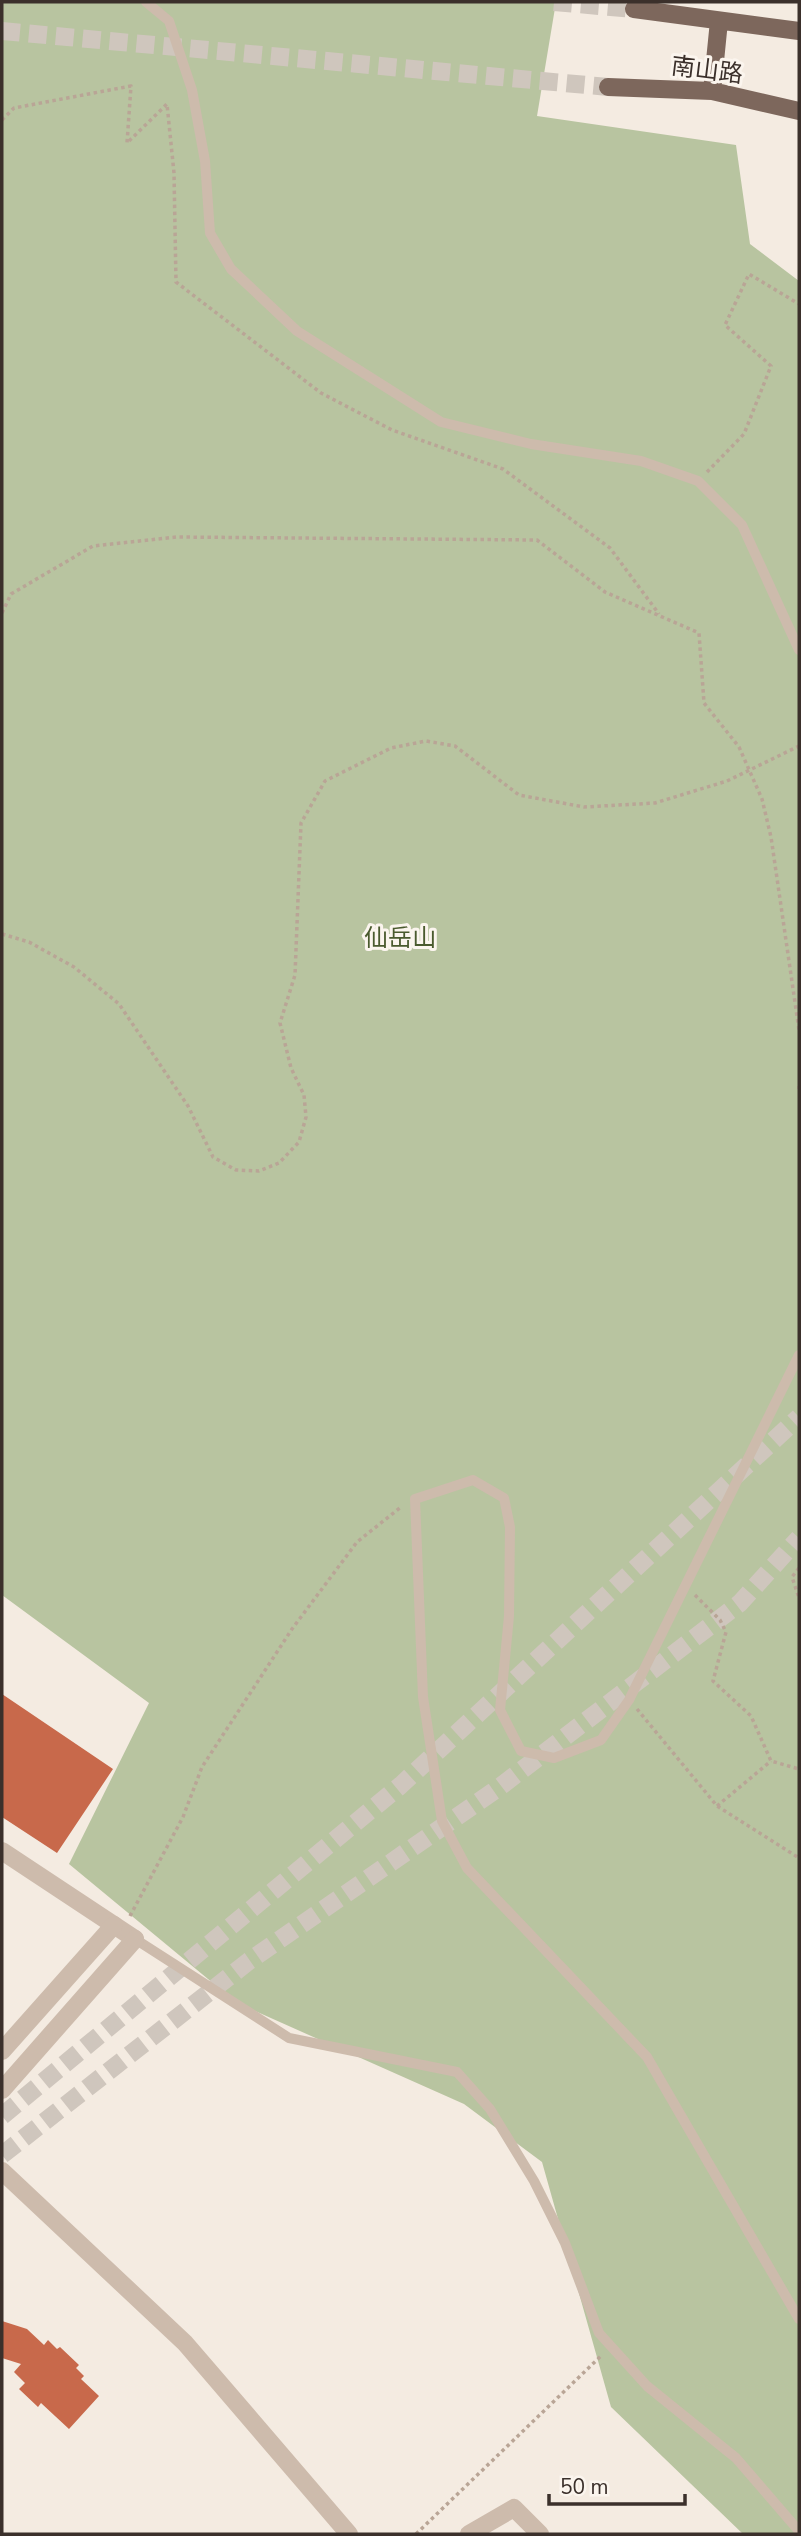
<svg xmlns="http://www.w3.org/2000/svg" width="801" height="2536" viewBox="0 0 801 2536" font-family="'Nunito Sans','Noto Sans SC',sans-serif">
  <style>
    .green { fill: #b8c4a0 }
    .building { fill: #c8694b }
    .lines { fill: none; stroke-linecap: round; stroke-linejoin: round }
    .secondary-tunnel { stroke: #cfc6bd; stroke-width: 18; stroke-dasharray: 18 9; stroke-linecap: butt }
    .primary-tunnel { stroke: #cfc6bd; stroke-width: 18; stroke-dasharray: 18 9; stroke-linecap: butt }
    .path { stroke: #b9a596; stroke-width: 3.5; stroke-dasharray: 3.5 3.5; stroke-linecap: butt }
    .service { stroke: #cdbbac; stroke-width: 10 }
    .minor { stroke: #cdbbac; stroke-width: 18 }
    .tertiary { stroke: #cdbbac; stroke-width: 18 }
    .primary { stroke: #7d675c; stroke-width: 18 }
    .path-bridge { stroke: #b9a596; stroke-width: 3.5; stroke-dasharray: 3.5 3.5; stroke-linecap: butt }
    .labels { text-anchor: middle; stroke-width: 6; stroke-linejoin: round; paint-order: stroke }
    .street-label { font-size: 24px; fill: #3b302b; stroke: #fbf5ee }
    .park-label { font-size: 24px; fill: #4a5a2e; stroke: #fbf5ee }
  </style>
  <rect width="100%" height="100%" fill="#f4ebe1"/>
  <path class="green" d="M 2,2 L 556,2 L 537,116 L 736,145 L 750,244 L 799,281 L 799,2534 L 743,2534 L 611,2407 L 542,2162 L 464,2104 L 237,2003 L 69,1864 L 149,1703 L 2,1595 Z"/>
  <path class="building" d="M 2,1694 L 113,1769 L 57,1853 L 2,1817 Z
    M 2,2321 L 27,2329 L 44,2345 L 48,2340 L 57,2349 L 60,2347 L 79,2365 L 76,2368 L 84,2376 L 81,2379 L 99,2396 L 69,2429 L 41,2403 L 38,2407 L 19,2389 L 25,2383 L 14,2372 L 21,2364 L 2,2358 Z"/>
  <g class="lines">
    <path class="secondary-tunnel" d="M 2,2116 L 401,1785 L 799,1417
      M 2,2155 L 249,1961 L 497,1789 L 740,1603 L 799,1538"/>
    <path class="primary-tunnel" d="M 554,2 L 634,9
      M 2,31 L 608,87"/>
    <path class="path" d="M 2,120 L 14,108 L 131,86 L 127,143 L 167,104 L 174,173 L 176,282 L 321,393 L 392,430 L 503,469 L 610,548 L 659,614
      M 707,472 L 744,434 L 771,366 L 725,325 L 749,274 L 799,304
      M 2,613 L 11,594 L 93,546 L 177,537 L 537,540 L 605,592 L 699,633 L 704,703 L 739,747 L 762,799 L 771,837 L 799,1030
      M 2,934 L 29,942 L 74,967 L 119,1004 L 188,1106 L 213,1157 L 236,1170 L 259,1171 L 279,1163 L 299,1142 L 306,1117 L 304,1095 L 291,1068 L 280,1023 L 295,975 L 301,823 L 325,781 L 391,748 L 426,741 L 455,746 L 519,795 L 584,807 L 655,803 L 727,781
      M 799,1086 L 799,1089
      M 799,1568 L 792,1577 L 799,1598
      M 695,1595 L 720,1620 L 726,1632 L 713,1681 L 751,1716 L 771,1761 L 799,1769
      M 637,1709 L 717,1806 L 799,1858
      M 717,1806 L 771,1761
      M 130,1916 L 183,1817 L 202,1767 L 292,1629 L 357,1542 L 401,1507
      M 416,2534 L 602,2355"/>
    <path class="service" d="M 146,2 L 169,21 L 192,90 L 205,161 L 210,233 L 231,269 L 297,331 L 441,422 L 531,444 L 641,461 L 698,481 L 742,525 L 799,650
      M 799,1355 L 629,1700 L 601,1740 L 554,1758 L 521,1751 L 500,1710 L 509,1616 L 510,1527 L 504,1498 L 473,1480 L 415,1499 L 423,1697 L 442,1821 L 467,1868 L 647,2057 L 799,2319
      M 135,1939 L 289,2038 L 457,2072 L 490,2109 L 534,2181 L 565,2243 L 599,2333 L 647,2386 L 736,2458 L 799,2531"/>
    <path class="minor" d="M 2,1851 L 135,1939
      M 2,2171 L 185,2343 L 349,2534
      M 469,2534 L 514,2508 L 540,2534"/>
    <path class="tertiary" d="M 2,2051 L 114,1925
      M 2,2090 L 135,1939"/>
    <path class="primary" d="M 634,9 L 799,31
      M 608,87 L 712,91 L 799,111
      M 712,91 L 719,21"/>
    <path class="path-bridge" d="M 727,781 L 799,746"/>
  </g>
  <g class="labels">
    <g class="street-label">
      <text transform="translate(707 70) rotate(7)" y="8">南山路</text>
    </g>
    <g class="park-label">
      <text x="400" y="946">仙岳山</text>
    </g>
  </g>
  <rect width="801" height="2536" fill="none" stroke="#3b302b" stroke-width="7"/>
  <path d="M549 2494v10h136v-10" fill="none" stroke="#3b302b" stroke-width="3.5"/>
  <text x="560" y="2494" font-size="21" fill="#3b302b" stroke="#fbf5ee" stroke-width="5" paint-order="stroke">50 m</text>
</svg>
